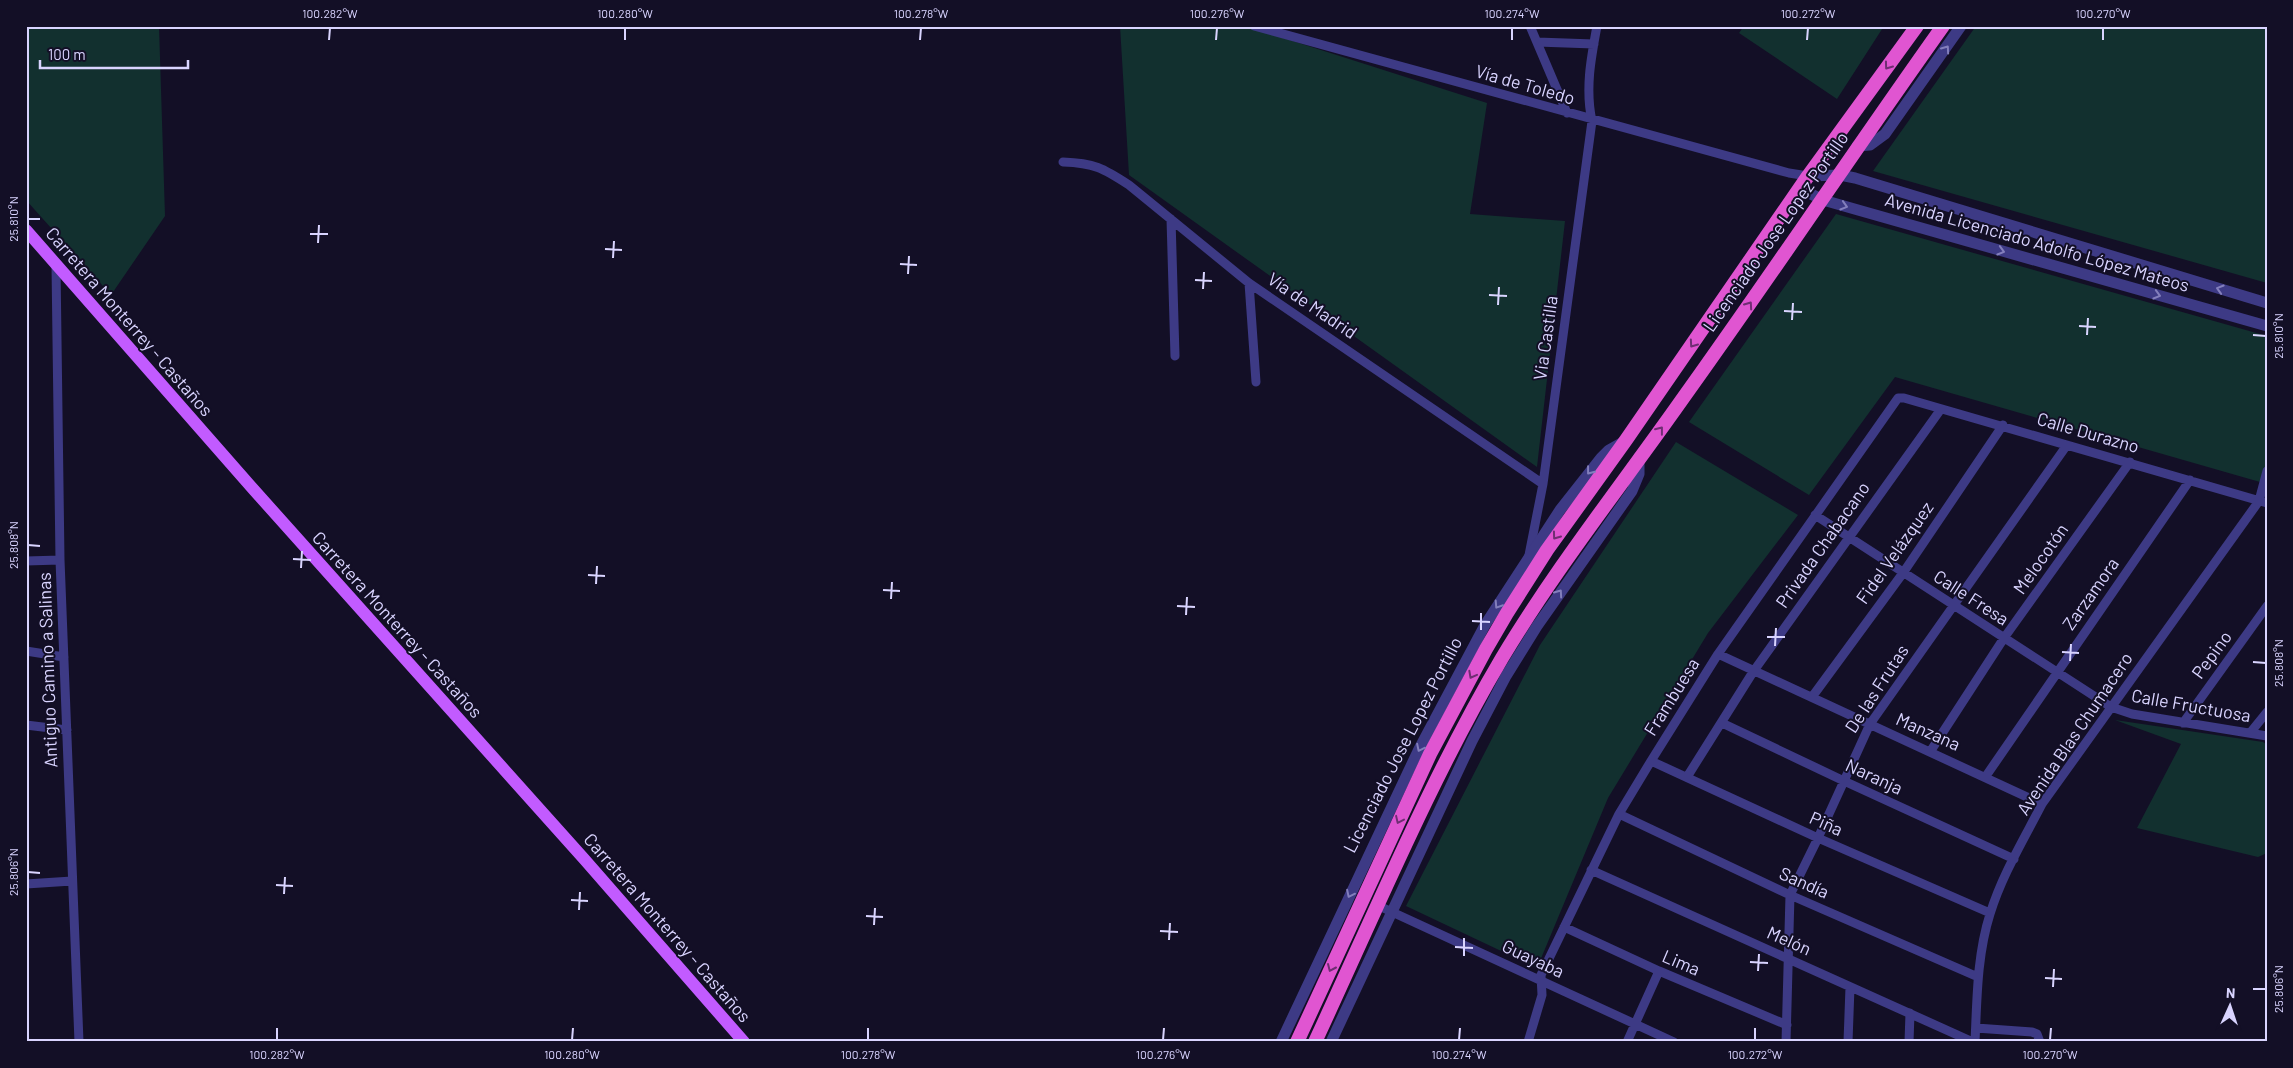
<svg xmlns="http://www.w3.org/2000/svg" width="2293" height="1068" viewBox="0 0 2293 1068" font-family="Barlow,sans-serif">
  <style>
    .green { fill: #12302f }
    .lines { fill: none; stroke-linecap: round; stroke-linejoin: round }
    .minor { stroke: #3d3a85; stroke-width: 9 }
    .tertiary { stroke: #3d3a85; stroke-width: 11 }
    .primary { stroke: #c25bff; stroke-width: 12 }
    .trunk { stroke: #e055d1; stroke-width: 14 }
    .oneway { stroke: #837fbc }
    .oneway2 { stroke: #6f2e73 }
    .ticks { fill: none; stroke: #d9d4ff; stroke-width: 2 }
    .labels { text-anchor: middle; stroke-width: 4; stroke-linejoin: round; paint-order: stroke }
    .street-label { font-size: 18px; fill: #d9d4ff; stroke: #130f26 }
    .neatline { fill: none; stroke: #d9d4ff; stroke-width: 2 }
    .ticks-label { font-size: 12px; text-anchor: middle; fill: #d9d4ff }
  </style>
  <rect width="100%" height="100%" fill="#130f26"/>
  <path class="green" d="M 26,26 L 159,26 L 165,216 L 111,295 L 26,200 Z
    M 1120,26 L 1246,26 L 1487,103 L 1470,214 L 1565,221 L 1537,467 L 1129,175 Z
    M 1744,26 L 1884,26 L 1837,99 L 1739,33 Z
    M 1976,26 L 2267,26 L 2267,283 L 1873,171 Z
    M 1836,214 L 2267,336 L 2267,484 L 1895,377 L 1809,495 L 1689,422 Z
    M 1676,442 L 1798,515 L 1708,633 L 1608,798 L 1537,968 L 1406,906 L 1540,645 Z
    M 2115,720 L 2263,742 L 2267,745 L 2267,853 L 2258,857 L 2137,828 L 2181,744 Z"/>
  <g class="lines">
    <path class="minor" d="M 1254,26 L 1789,173 L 1808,176
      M 1530,26 L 1567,113
      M 1537,42 L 1594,44
      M 1063,162 C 1094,163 1103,168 1129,185 L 1249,283 L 1543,484
      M 1171,219 L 1175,356
      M 56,266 L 60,560 L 79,1042
      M 1249,283 L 1256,382
      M 1815,515 L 2111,707 L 2132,714 L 2267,736
      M 1529,555 L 1543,484 L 1592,121 C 1585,89 1591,58 1597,26
      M 26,561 L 60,560
      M 26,651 L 64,657
      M 1718,654 L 2042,804
      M 1812,697 L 1903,573 L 2003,425
      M 1722,723 L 1844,781 L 2014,859
      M 2183,723 L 2267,606
      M 26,725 L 67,730
      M 2250,733 L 2267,712
      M 1930,752 L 2004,638 L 2130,462
      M 1651,761 L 1818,838 L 1990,913
      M 1986,776 L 2190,480
      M 1687,777 L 1753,672 L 1941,409
      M 1619,814 L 1790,895 L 1978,977
      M 1591,870 L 1973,1042
      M 26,884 L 72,881
      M 1379,906 L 1674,1042
      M 1564,927 L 1659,971 L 1787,1025
      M 1976,1028 L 2032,1032 L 2037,1034 L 2040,1042
      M 1528,1042 L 1542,995 L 1541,975 L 1619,814 L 1651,761 L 1718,654 L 1898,398 L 1904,398 L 2267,503
      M 1627,1042 L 1659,971
      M 1786,1042 L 1790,895 L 1818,838 L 1870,724 L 2067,445
      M 1848,1042 L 1850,987
      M 1909,1042 L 1910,1013
      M 1975,1042 C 1977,999 1977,955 1990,914 C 2002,875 2024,839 2042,804 L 2259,501 L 2267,471"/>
    <path class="tertiary" d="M 1857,146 L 1870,145 L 1885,134 L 1961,26
      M 1808,176 L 1840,175 L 1855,178 L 2267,303
      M 1799,188 L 1823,200 L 1858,210 L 2267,326
      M 1281,1042 L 1419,749 L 1485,625 L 1560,510 L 1601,458 L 1609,450 L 1625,441
      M 1331,1042 L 1472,741 L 1506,676 L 1537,626 L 1632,491 L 1639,474 L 1639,457"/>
    <path class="primary" d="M 26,230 L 254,490 L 585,860 L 744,1042"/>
    <path class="trunk" d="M 1297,1042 L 1430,754 L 1486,649 L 1507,613 L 1547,550 L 1626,440 L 1808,176 L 1917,26
      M 1315,1042 C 1375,913 1430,780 1502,658 C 1556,568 1621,486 1681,401 C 1770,277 1854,151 1943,26"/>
  </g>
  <defs><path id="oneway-chevron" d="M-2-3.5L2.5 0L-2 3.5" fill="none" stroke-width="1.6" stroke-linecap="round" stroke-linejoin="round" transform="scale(1.25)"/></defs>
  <g class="oneway">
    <use href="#oneway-chevron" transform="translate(1946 49) rotate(-55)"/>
    <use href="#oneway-chevron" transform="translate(1844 206) rotate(17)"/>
    <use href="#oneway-chevron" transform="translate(2001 251) rotate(16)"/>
    <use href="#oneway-chevron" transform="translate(2220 289) rotate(-163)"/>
    <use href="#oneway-chevron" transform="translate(2157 295) rotate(16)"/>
    <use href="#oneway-chevron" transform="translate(1590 471) rotate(128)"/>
    <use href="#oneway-chevron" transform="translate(1559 593) rotate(-55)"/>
    <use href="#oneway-chevron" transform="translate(1498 605) rotate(123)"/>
    <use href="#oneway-chevron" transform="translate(1420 748) rotate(116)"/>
    <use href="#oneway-chevron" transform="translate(1350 894) rotate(116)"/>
  </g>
  <g class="oneway2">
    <use href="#oneway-chevron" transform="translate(1888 66) rotate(126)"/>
    <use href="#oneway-chevron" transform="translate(1749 305) rotate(-55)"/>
    <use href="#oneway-chevron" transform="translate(1693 344) rotate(125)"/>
    <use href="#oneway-chevron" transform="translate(1660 430) rotate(-52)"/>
    <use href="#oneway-chevron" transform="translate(1556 536) rotate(126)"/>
    <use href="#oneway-chevron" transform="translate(1472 675) rotate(118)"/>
    <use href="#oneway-chevron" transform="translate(1399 820) rotate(115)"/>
    <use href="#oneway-chevron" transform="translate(1331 968) rotate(114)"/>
  </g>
  <path class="ticks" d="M 329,40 L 330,28M 625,40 L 625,28M 920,40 L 921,28M 1216,40 L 1217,28M 1512,40 L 1512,28M 1807,40 L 1808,28M 2103,40 L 2103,28M 28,219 L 40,219M 310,234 L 328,234M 318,243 L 319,225M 605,249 L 622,250M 613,258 L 614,241M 900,264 L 917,265M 908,274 L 909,256M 1195,280 L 1212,281M 1203,289 L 1204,272M 1489,295 L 1507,296M 1498,305 L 1499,287M 1784,311 L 1802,312M 1792,320 L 1793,303M 2079,326 L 2096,327M 2087,335 L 2088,318M 2253,335 L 2266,336M 28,545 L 40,546M 293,559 L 311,560M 301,568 L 302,551M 588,575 L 605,576M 596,584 L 597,566M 883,590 L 900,591M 891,599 L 892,582M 1177,606 L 1195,607M 1186,615 L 1187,597M 1472,621 L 1490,622M 1481,630 L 1481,613M 1767,637 L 1785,637M 1775,646 L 1776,628M 2062,652 L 2079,653M 2070,661 L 2071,644M 2253,662 L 2266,663M 28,872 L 40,873M 276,885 L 293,886M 284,894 L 285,877M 571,900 L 588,901M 579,910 L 580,892M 866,916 L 883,917M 874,925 L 875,908M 1160,931 L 1178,932M 1169,940 L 1170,923M 1455,947 L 1473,948M 1464,956 L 1464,938M 1750,962 L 1768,963M 1758,971 L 1759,954M 2045,978 L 2062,979M 2053,987 L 2054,969M 2253,989 L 2266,989M 277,1040 L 277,1028M 572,1040 L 573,1028M 868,1040 L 868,1028M 1163,1040 L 1164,1028M 1459,1040 L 1460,1028M 1755,1040 L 1755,1028M 2050,1040 L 2051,1028"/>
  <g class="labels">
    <g class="street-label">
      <text transform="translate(1525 85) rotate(16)" y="6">Vía de Toledo</text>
      <text transform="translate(1776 232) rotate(-55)" y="6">Licenciado Jose Lopez Portillo</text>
      <text transform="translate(2037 243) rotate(16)" y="6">Avenida Licenciado Adolfo López Mateos</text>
      <text transform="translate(1312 306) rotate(34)" y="6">Vía de Madrid</text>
      <text transform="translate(129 322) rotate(49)" y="6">Carretera Monterrey - Castaños</text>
      <text transform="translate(1546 338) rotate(-82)" y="6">Via Castilla</text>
      <text transform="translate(2088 433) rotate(16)" y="6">Calle Durazno</text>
      <text transform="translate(1823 545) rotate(-55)" y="6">Privada Chabacano</text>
      <text transform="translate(1895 553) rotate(-55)" y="6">Fidel Velázquez</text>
      <text transform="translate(2041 559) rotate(-55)" y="6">Melocotón</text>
      <text transform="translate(2091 594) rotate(-55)" y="6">Zarzamora</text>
      <text transform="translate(1971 598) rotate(33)" y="6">Calle Fresa</text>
      <text transform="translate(397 625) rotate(48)" y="6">Carretera Monterrey - Castaños</text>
      <text transform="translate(2212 655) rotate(-54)" y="6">Pepino</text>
      <text transform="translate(48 670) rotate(-92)" y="6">Antiguo Camino a Salinas</text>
      <text transform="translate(1877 689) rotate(-57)" y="6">De las Frutas</text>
      <text transform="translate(1672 697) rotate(-58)" y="6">Frambuesa</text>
      <text transform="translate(2191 706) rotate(10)" y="6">Calle Fructuosa</text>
      <text transform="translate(1928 732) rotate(24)" y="6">Manzana</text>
      <text transform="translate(2075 734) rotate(-56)" y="6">Avenida Blas Chumacero</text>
      <text transform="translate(1403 745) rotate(-63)" y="6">Licenciado Jose Lopez Portillo</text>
      <text transform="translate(1874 777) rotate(25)" y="6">Naranja</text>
      <text transform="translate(1826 824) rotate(24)" y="6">Piña</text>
      <text transform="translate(1804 883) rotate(24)" y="6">Sandía</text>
      <text transform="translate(667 928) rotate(49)" y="6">Carretera Monterrey - Castaños</text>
      <text transform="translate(1789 941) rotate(24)" y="6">Melón</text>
      <text transform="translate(1533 959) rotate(25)" y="6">Guayaba</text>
      <text transform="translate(1681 963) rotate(23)" y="6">Lima</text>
    </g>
  </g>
  <rect width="2293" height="1068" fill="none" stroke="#130f26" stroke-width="55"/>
  <g transform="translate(2230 1006) rotate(3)" stroke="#130f26" stroke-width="4" paint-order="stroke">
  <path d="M0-4L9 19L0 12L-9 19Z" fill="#d9d4ff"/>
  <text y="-8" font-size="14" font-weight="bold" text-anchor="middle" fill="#d9d4ff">N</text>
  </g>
  <path d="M40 60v8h148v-8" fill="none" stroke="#d9d4ff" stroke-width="2.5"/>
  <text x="48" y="60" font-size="15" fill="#d9d4ff" stroke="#130f26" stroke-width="4" paint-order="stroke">100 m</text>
  <rect x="28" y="28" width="2238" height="1012" class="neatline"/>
  <g class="ticks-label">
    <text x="330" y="18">100.282°W</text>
    <text x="625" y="18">100.280°W</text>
    <text x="921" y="18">100.278°W</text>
    <text x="1217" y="18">100.276°W</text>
    <text x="1512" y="18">100.274°W</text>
    <text x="1808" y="18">100.272°W</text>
    <text x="2103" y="18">100.270°W</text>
    <text transform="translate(14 219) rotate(-90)" y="4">25.810°N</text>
    <text transform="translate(2279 336) rotate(-90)" y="4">25.810°N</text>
    <text transform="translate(14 545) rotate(-90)" y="4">25.808°N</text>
    <text transform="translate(2279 663) rotate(-90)" y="4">25.808°N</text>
    <text transform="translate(14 872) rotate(-90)" y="4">25.806°N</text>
    <text transform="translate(2279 989) rotate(-90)" y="4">25.806°N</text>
    <text x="277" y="1059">100.282°W</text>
    <text x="572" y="1059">100.280°W</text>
    <text x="868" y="1059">100.278°W</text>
    <text x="1163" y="1059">100.276°W</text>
    <text x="1459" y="1059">100.274°W</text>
    <text x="1755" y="1059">100.272°W</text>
    <text x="2050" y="1059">100.270°W</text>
  </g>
</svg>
